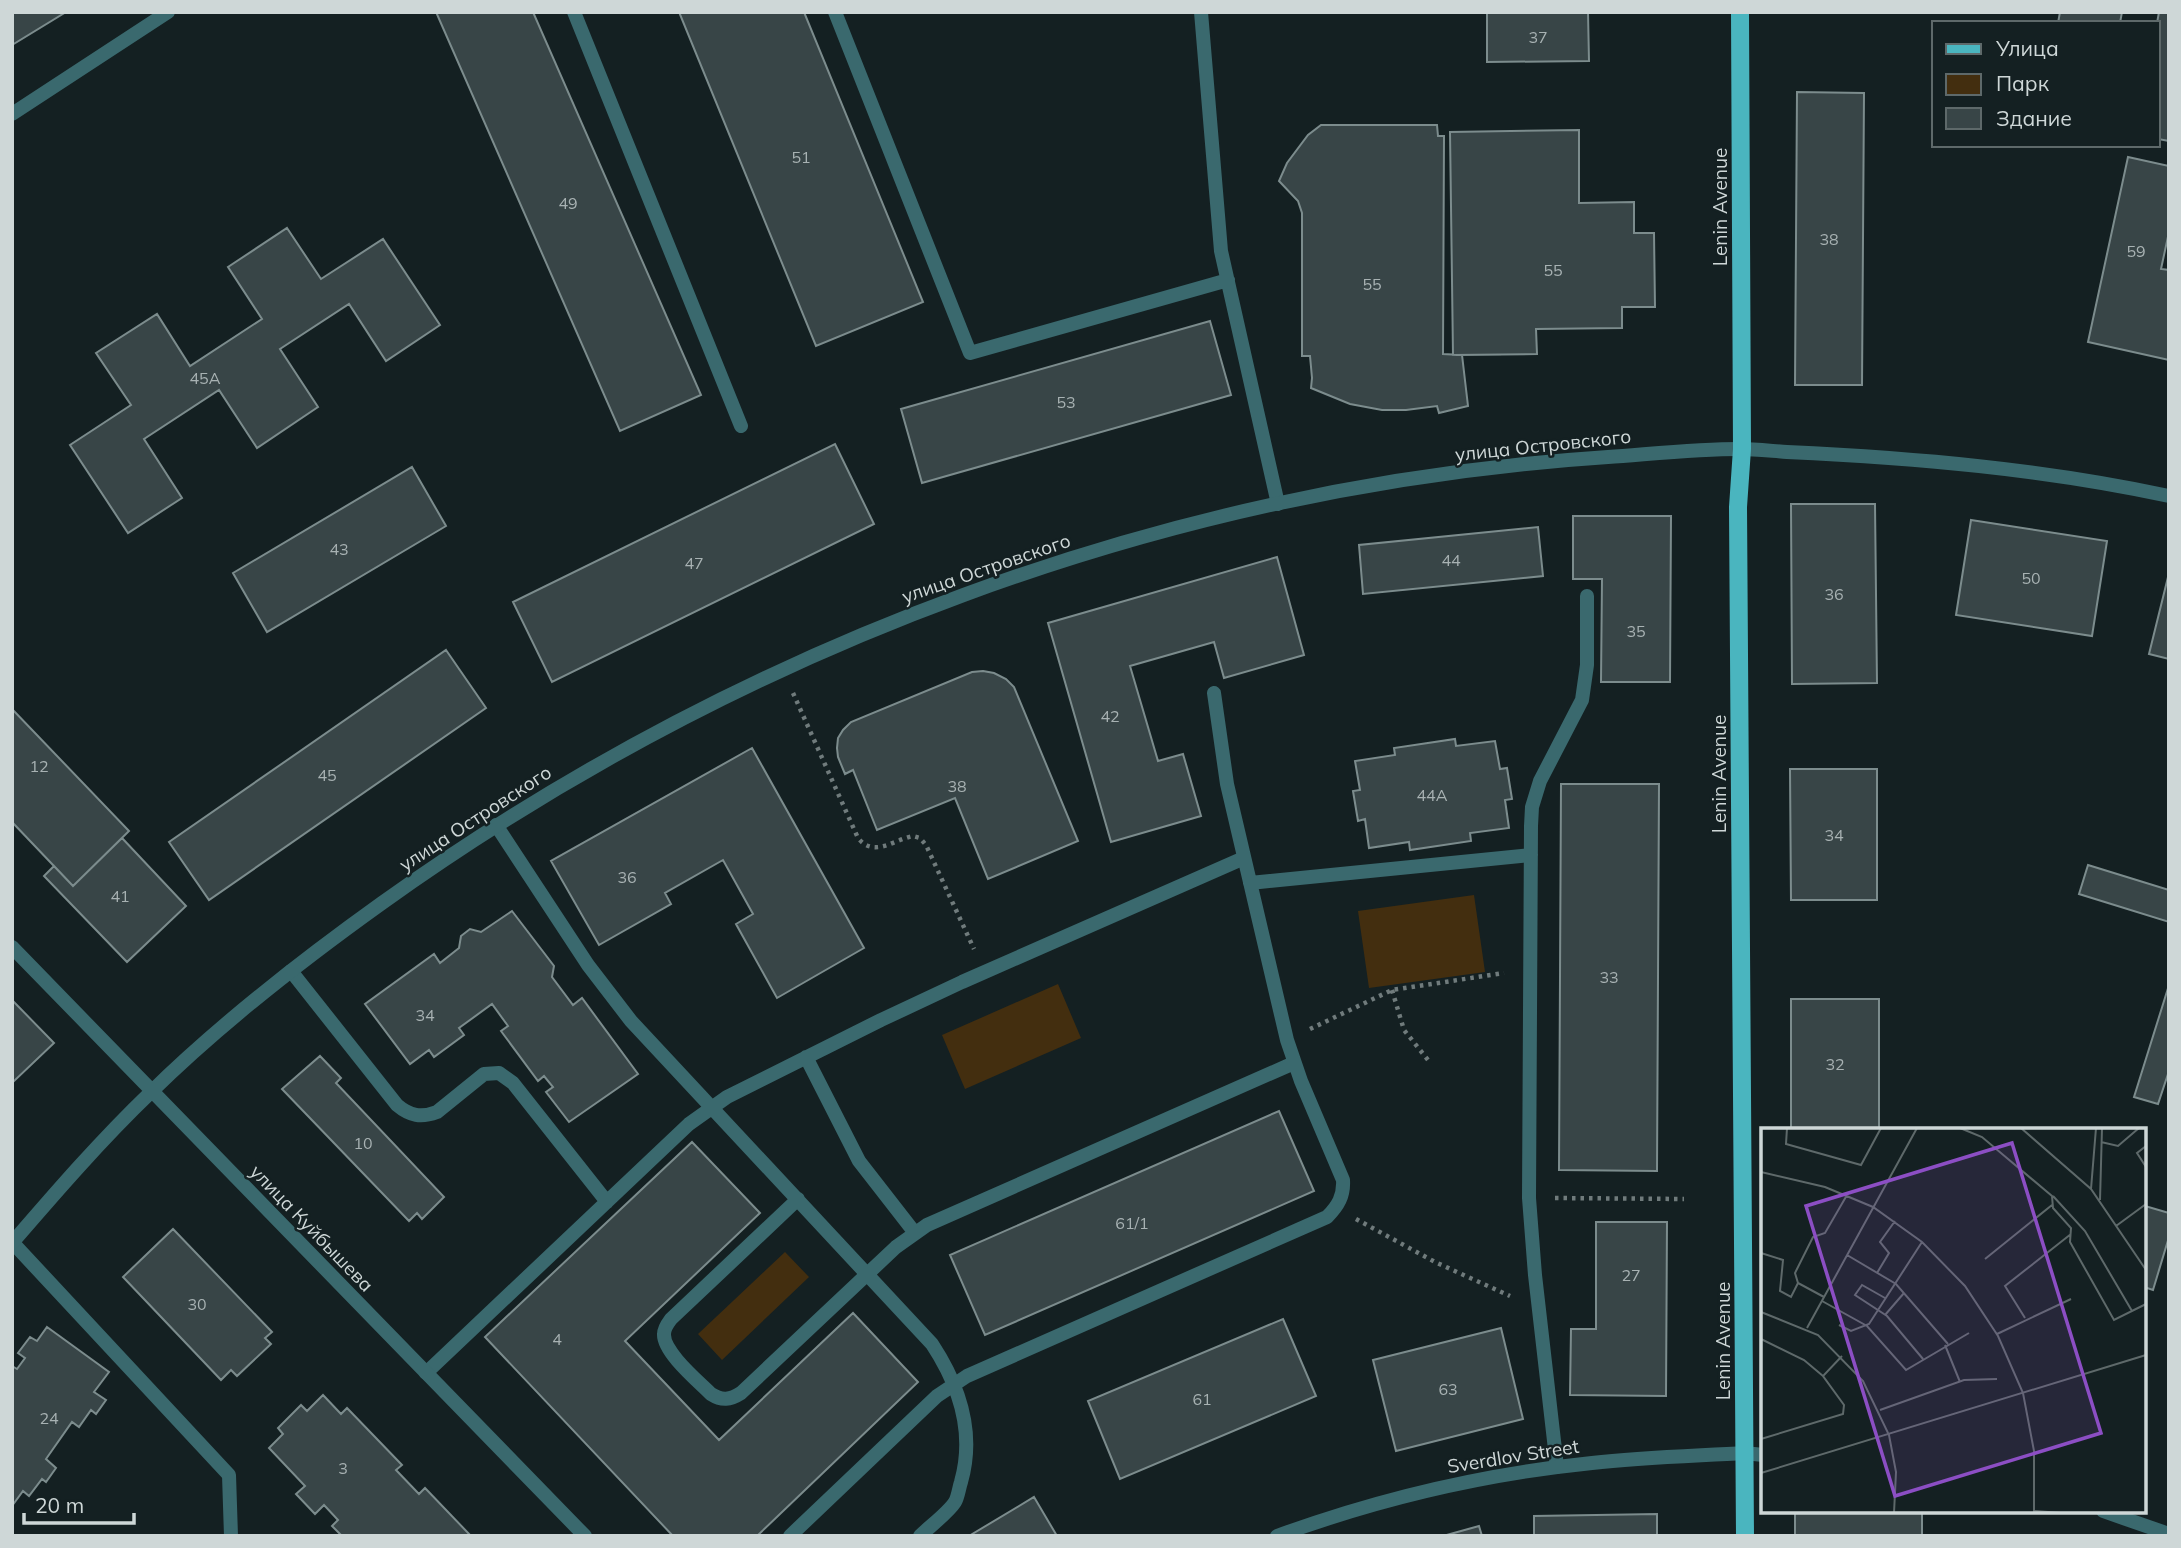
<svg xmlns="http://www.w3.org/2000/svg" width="2181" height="1548" viewBox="0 0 2181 1548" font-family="Mulish,sans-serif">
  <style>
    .green { fill: #432e0f }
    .building { fill: #384547; stroke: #7c8c8d; stroke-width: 2 }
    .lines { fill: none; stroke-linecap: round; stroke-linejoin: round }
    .path { stroke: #707b7c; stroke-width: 4.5; stroke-dasharray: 3.5 5; stroke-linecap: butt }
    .service { stroke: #3a696e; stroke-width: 14 }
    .tertiary { stroke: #3a696e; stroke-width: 14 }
    .primary { stroke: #4ab5bf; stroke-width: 18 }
    .labels { text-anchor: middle; stroke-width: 5; stroke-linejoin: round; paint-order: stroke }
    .number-label { font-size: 16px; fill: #a8b2b3 }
    .street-label { font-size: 19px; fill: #ced7d7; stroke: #142022 }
    .inset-road { fill: none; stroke: #5e696a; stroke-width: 2 }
    .view { fill: #8c4ec4; fill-opacity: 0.15; stroke: #8c4ec4; stroke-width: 3.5 }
    .inset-edge { fill: none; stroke: #ced7d7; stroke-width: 3.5 }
  </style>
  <rect width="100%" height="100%" fill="#142022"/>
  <path class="green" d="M 1474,895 L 1485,972 L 1369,988 L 1358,911 Z
    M 1058,984 L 1081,1038 L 965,1089 L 942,1035 Z
    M 785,1252 L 809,1277 L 722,1360 L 698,1334 Z"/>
  <path class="building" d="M 12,12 L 66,12 L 12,45 Z
    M 436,12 L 533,12 L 701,395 L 620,431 Z
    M 679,12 L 804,12 L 923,302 L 816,346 Z
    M 1487,12 L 1588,12 L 1589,61 L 1487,62 Z
    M 2060,12 L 2122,12 L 2120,23 L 2058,23 Z
    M 2159,12 L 2169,12 L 2169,141 L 2158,139 L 2157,23 Z
    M 1797,92 L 1864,93 L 1862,385 L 1795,385 Z
    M 1321,125 L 1437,125 L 1438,136 L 1444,136 L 1443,354 L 1462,355 L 1468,406 L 1439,413 L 1437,406 L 1406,410 L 1382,410 L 1350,404 L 1311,388 L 1312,378 L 1310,356 L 1302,356 L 1302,213 L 1298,201 L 1279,181 L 1287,163 L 1308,135 Z
    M 1579,130 L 1579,203 L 1634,202 L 1634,233 L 1654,233 L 1655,307 L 1622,307 L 1622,328 L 1536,329 L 1537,354 L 1453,355 L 1450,132 Z
    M 2128,157 L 2169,166 L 2169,232 L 2161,269 L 2169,270 L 2169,360 L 2088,342 Z
    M 287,228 L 321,279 L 383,239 L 440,325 L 386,361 L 349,304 L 280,349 L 318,407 L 257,448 L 219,390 L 144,439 L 182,498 L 128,533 L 70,445 L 131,405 L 96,353 L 157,314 L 190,366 L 262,319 L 228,267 Z
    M 1210,321 L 1231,395 L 922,483 L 901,409 Z
    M 835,444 L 874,524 L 552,682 L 513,602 Z
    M 412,467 L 446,526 L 267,632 L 233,573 Z
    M 1791,504 L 1875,504 L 1877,683 L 1792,684 Z
    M 1573,516 L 1671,516 L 1670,682 L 1601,682 L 1602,579 L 1573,579 Z
    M 1971,520 L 2107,541 L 2092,636 L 1956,615 Z
    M 1538,527 L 1543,576 L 1363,594 L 1359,545 Z
    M 1277,557 L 1304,655 L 1224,678 L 1214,642 L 1130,666 L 1158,761 L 1183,754 L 1201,816 L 1111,842 L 1048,623 Z
    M 2169,573 L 2169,659 L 2149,654 Z
    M 446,650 L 486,708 L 209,900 L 169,842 Z
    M 983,671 L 994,673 L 1006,679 L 1014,687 L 1078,841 L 988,879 L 955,798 L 877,830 L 853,770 L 845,774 L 838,757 L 837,748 L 838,738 L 843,730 L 851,722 L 972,672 Z
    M 12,709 L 129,831 L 73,886 L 12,822 Z
    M 1455,739 L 1456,746 L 1495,741 L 1500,769 L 1507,768 L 1512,799 L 1505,800 L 1509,828 L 1470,833 L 1471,841 L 1410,850 L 1409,842 L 1369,848 L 1365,819 L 1358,821 L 1353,791 L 1360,790 L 1355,761 L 1395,755 L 1394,748 Z
    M 752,748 L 864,948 L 777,998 L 736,924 L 753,914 L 723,860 L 665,893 L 671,904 L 599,945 L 551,861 Z
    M 1790,769 L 1877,769 L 1877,900 L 1791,900 Z
    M 1561,784 L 1659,784 L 1657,1171 L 1559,1170 Z
    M 122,838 L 186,906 L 127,962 L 44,876 L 54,866 L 73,886 Z
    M 2088,865 L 2169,890 L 2169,922 L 2079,894 Z
    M 512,911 L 554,966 L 552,977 L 573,1005 L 582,998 L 638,1074 L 569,1122 L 546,1092 L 553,1087 L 544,1076 L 538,1081 L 501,1031 L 508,1026 L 492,1004 L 459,1028 L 464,1035 L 434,1057 L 429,1050 L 410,1064 L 365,1004 L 434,954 L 440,963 L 459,948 L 461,936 L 470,929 L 481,932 Z
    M 2169,985 L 2169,1071 L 2158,1104 L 2134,1097 Z
    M 1791,999 L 1879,999 L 1879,1129 L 1791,1129 Z
    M 12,1000 L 54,1043 L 12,1083 Z
    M 320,1056 L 341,1078 L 336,1083 L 444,1197 L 422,1219 L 417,1213 L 409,1221 L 282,1089 Z
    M 1279,1111 L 1314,1191 L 985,1335 L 950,1255 Z
    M 692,1142 L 760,1213 L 625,1341 L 719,1440 L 853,1313 L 918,1382 L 757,1536 L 673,1536 L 485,1337 Z
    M 2145,1206 L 2169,1213 L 2169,1237 L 2153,1290 L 2144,1287 Z
    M 1596,1222 L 1667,1222 L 1666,1396 L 1570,1395 L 1571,1329 L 1596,1329 Z
    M 173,1229 L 272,1332 L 265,1338 L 271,1344 L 237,1376 L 231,1370 L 221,1380 L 123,1277 Z
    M 1283,1319 L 1316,1396 L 1120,1479 L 1088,1401 Z
    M 47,1327 L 109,1372 L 94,1392 L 106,1400 L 96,1414 L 91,1410 L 79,1427 L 72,1422 L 46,1459 L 56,1468 L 46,1482 L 42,1479 L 29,1496 L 23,1491 L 12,1506 L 12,1366 L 17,1369 L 25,1358 L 18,1353 L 30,1337 L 37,1341 Z
    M 1501,1328 L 1523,1419 L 1396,1451 L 1373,1360 Z
    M 323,1395 L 341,1414 L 347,1408 L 402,1465 L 396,1470 L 419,1494 L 425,1488 L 471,1536 L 342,1536 L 332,1526 L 338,1520 L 324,1505 L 315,1514 L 296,1494 L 305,1486 L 269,1448 L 283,1434 L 278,1428 L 301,1405 L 307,1411 Z
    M 1034,1497 L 1057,1536 L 969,1536 Z
    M 1795,1512 L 1922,1513 L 1922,1536 L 1795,1536 Z
    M 1657,1514 L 1657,1536 L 1534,1536 L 1534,1516 Z
    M 1479,1526 L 1482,1536 L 1443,1536 Z"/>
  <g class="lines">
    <path class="path" d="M 793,693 L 858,838 C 874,858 893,840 913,836 L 920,838 L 926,845 L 974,949
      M 1392,990 L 1404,1030 L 1428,1060
      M 1310,1029 L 1392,990 L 1504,973
      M 1555,1198 L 1684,1199
      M 1356,1219 L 1435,1262 L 1510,1296"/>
    <path class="service" d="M 574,12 L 741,426
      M 835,12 L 970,353 L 1228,280
      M 1201,12 L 1221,251 L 1278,504
      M 12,114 L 168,12
      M 496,825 L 588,965 L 631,1021 L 932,1344 C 959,1385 975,1433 961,1482 C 959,1488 958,1497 955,1502 C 948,1513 930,1526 920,1536
      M 1250,883 L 1531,855
      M 291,971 L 397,1105 C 410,1116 421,1118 437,1112 L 484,1074 L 499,1073 L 513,1083 L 607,1202
      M 806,1057 L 859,1161 L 915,1233
      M 798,1199 L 671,1319 C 668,1323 664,1328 664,1334 C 663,1352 698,1381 711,1394 C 722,1401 730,1400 741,1393 L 896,1247 L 927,1225 L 1294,1063
      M 13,1243 L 229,1475 L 231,1536
      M 426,1373 L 689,1124 L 727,1097 L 881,1020 L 962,982 L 1244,858
      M 1557,1467 L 1535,1275 L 1529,1198 L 1531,826 L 1532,807 L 1540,781 L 1582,700 L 1587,665 L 1587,596
      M 790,1536 L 937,1396 L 967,1376 L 1327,1217 C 1338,1206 1344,1196 1343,1180 L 1301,1081 L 1287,1040 L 1227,784 L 1214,693"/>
    <path class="tertiary" d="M 12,947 L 585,1536
      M 12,1243 C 56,1192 101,1140 150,1093 C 221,1023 301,961 382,903 C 740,647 1167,486 1608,457 C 1651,454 1696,449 1740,449 C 1755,449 1772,451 1787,452 C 1916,458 2043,469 2169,496
      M 2103,1511 L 2169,1534
      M 1277,1536 C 1378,1499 1484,1474 1592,1463 C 1643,1457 1694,1456 1745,1453 L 1763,1455"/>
    <path class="primary" d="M 1740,12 L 1742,449 L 1738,507 L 1745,1536"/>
  </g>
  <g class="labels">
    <g class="number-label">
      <text x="1538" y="43">37</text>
      <text x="801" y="163">51</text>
      <text x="568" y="209">49</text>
      <text x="1829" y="245">38</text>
      <text x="2136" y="257">59</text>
      <text x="1553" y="276">55</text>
      <text x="1372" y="290">55</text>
      <text x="205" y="384">45А</text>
      <text x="1066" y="408">53</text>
      <text x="339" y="555">43</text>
      <text x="1451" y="566">44</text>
      <text x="694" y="569">47</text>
      <text x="2031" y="584">50</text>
      <text x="1834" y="600">36</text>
      <text x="1636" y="637">35</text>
      <text x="1110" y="722">42</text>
      <text x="39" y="772">12</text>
      <text x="327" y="781">45</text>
      <text x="957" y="792">38</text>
      <text x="1432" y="801">44А</text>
      <text x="1834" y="841">34</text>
      <text x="627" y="883">36</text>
      <text x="120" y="902">41</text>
      <text x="1609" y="983">33</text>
      <text x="425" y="1021">34</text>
      <text x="1835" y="1070">32</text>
      <text x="363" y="1149">10</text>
      <text x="1132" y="1229">61/1</text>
      <text x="1631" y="1281">27</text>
      <text x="197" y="1310">30</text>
      <text x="557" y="1345">4</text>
      <text x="1448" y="1395">63</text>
      <text x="1202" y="1405">61</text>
      <text x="49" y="1424">24</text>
      <text x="343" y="1474">3</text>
    </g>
    <g class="street-label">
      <text transform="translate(1720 207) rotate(-90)" y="7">Lenin Avenue</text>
      <text transform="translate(1543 445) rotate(-6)" y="7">улица Островского</text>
      <text transform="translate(986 568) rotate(-19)" y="7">улица Островского</text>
      <text transform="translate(1719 774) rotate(-90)" y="7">Lenin Avenue</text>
      <text transform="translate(475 818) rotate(-33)" y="7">улица Островского</text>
      <text transform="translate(312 1228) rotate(46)" y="7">улица Куйбышева</text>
      <text transform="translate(1723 1341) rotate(-90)" y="7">Lenin Avenue</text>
      <text transform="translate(1513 1456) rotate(-9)" y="7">Sverdlov Street</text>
    </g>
  </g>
  <g transform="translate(1761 1128)">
    <rect width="385" height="385" fill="#142022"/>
    <path class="inset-road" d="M 26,0 L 25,16 L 100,37 L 120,0M 199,0 L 221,9 L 291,68 L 292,80 L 310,100 L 309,114 L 353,192 L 385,176M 260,0 L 330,61 L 385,142M 340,14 L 357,18 L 378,0M 385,18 L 376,25 L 385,39M 0,44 L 64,59 L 112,79 L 161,114 L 204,158 L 237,208 L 262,265 L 273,323 L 273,385M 330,61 L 335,0M 292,68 L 324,103 L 371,183M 339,72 L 341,0M 355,98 L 385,76M 0,125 L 22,132 L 19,163 L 30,169 L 37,155M 86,127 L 135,156 L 187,216M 224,131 L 291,77M 116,145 L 128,125 L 119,114 L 134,93M 63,169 L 37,155 L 34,145 L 52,109 L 64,105 L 86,67M 124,170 L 101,157 L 94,167 L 126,188 L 162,231M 61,173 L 106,198 L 145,242 L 208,205M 0,184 L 57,207 L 102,253 L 128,307 L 135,344 L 133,385M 124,187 L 143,165M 264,190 L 244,158 L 310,106M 78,197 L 90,203 L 108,196 L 161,114M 46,200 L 156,0M 236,206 L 310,171M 0,211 L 43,232 L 62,248M 184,217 L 199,254M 119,282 L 203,252 L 236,251M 0,311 L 82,286 L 83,277 L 62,248 L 81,228M 0,345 L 385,227M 274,383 L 300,385"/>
    <path class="view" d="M 251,15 L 340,305 L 134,368 L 45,78 Z"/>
    <rect width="385" height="385" class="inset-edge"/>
  </g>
  <rect width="2181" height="1548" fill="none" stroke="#ced7d7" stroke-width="28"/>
  <rect x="1932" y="21" width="228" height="126" fill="#142022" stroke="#5e696a" stroke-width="2"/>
  <rect x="1946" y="44" width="35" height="10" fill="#4ab5bf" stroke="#5e696a" stroke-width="2"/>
  <text x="1996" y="56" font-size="21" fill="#ced7d7">Улица</text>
  <rect x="1946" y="74" width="35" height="21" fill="#432e0f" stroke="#5e696a" stroke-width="2"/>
  <text x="1996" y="91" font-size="21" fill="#ced7d7">Парк</text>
  <rect x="1946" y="108" width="35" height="21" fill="#384547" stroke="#5e696a" stroke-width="2"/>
  <text x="1996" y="126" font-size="21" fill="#ced7d7">Здание</text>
  <path d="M24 1513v10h110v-10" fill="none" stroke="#ced7d7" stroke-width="3.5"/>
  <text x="35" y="1513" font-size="21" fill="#ced7d7" stroke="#142022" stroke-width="5" paint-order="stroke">20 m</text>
</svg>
